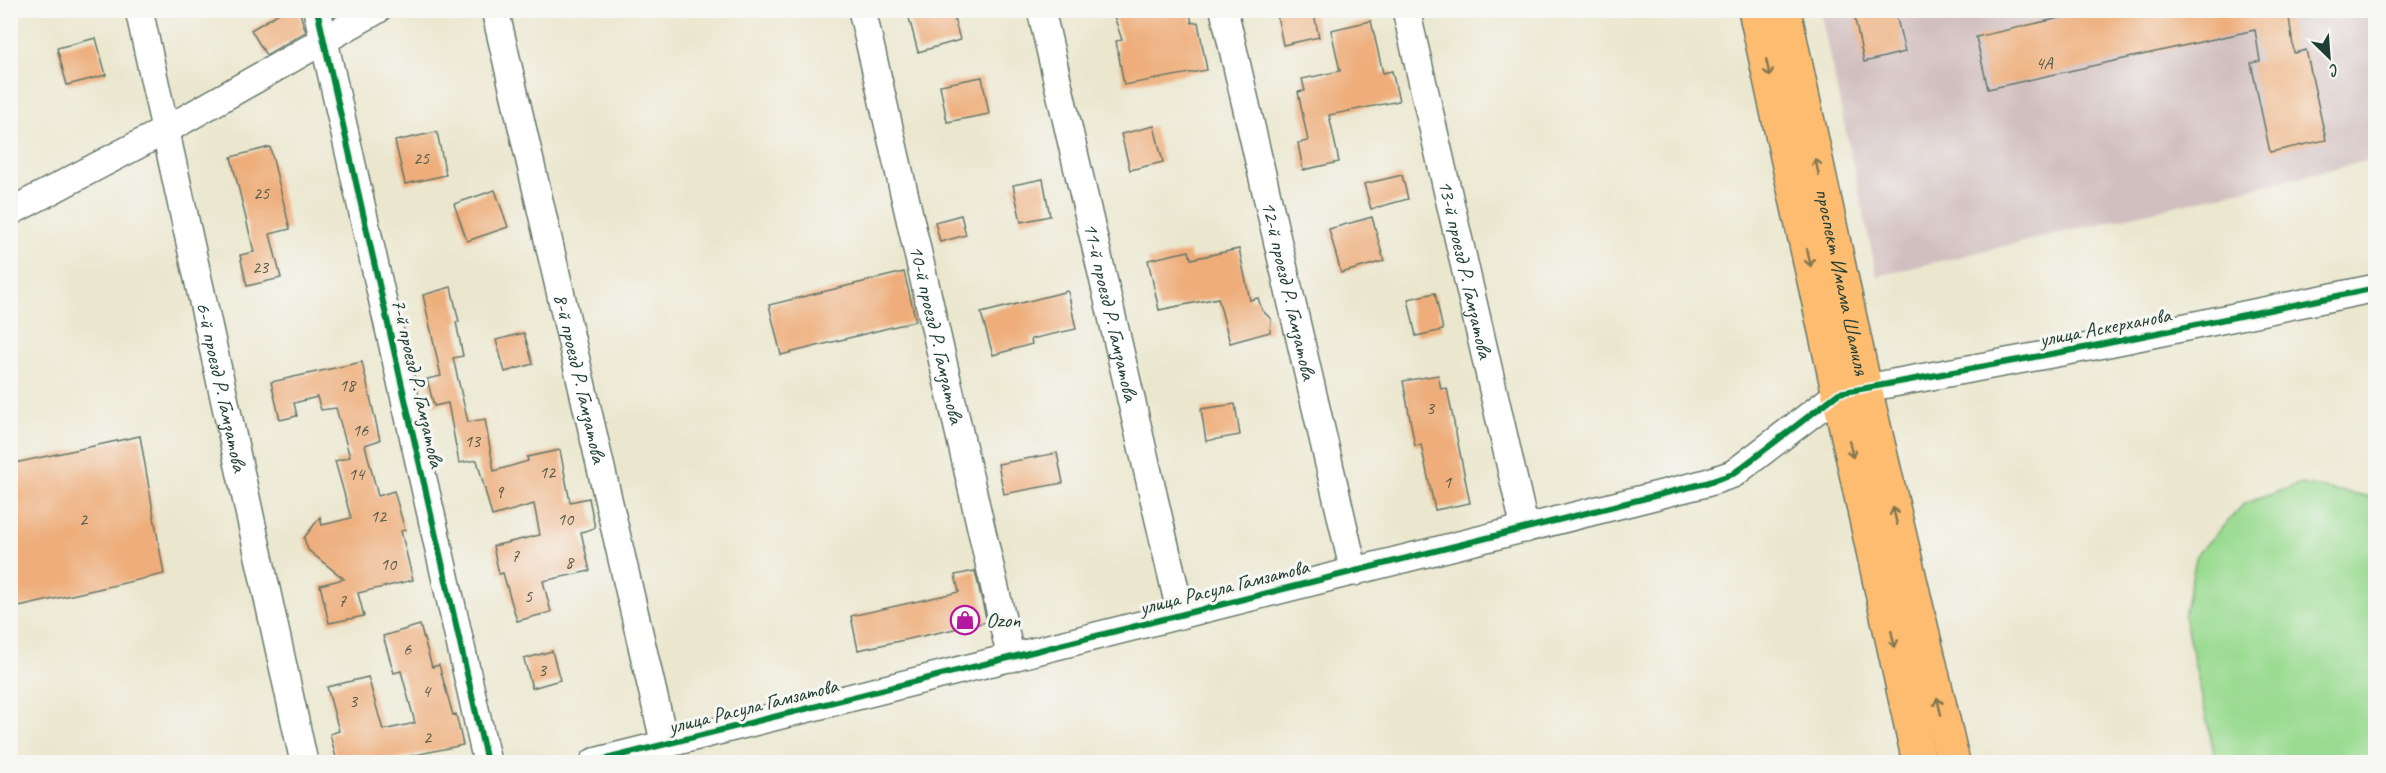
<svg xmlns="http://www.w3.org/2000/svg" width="2386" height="773" viewBox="0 0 2386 773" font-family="Caveat,sans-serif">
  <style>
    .industrial { fill: #d1bfbf }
    .green { fill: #9adb91; stroke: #5c8c62; stroke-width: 1.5 }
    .building { fill: #eead7a }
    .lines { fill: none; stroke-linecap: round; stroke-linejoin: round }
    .minor-casing { stroke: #66786a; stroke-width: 30 }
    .major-casing { stroke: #66786a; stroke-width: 36 }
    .minor { stroke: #fff; stroke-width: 27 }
    .major { stroke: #fdbc70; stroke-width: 33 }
    .cycleway-casing { stroke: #f6f6f2; stroke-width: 10 }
    .cycleway { stroke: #00873e; stroke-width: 6 }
    .oneway { stroke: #83764f }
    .labels { text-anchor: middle; stroke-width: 6; stroke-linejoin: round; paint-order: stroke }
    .number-label { font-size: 18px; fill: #535946 }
    .street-label { font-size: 21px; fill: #1f3d34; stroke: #f6f6f2 }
    .poi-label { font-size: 21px; fill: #1f3d34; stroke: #f6f6f2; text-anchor: start }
  </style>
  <rect width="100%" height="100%" fill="#f6f6f2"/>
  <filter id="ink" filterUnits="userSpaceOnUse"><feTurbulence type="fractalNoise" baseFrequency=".0167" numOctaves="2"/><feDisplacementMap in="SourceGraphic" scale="12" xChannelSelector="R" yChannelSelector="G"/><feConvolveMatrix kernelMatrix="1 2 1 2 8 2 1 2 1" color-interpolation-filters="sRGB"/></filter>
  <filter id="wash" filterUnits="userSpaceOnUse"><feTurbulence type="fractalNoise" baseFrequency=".008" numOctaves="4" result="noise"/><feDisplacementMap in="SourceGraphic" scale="24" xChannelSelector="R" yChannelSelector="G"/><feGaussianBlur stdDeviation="1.35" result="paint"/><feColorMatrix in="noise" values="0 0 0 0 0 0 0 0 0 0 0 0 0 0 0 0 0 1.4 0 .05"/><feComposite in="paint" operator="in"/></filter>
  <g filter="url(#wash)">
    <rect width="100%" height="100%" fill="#ebe7cf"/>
    <path class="industrial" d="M 1820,11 L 2375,11 L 2375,159 L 1877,276 Z"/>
    <path class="green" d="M 2300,484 L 2367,496 L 2375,502 L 2375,762 L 2216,762 L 2184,615 L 2197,554 L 2244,504 Z"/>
    <g id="blocks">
      <path class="building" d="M 284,10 L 299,10 L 306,32 L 266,55 L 251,30 Z
        M 907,10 L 952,10 L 960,40 L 918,52 Z
        M 1112,10 L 1189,10 L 1192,23 L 1198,22 L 1207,70 L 1124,85 L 1116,41 L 1122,40 Z
        M 1276,10 L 1313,10 L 1319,37 L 1283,45 Z
        M 1853,10 L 1895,10 L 1905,52 L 1864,62 Z
        M 2095,10 L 2288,10 L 2294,53 L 2306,50 L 2326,140 L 2270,152 L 2251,63 L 2260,61 L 2255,30 L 1988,89 L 1976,37 Z
        M 1371,21 L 1383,73 L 1392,71 L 1399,101 L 1329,115 L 1339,162 L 1303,170 L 1298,143 L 1308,141 L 1298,92 L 1305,91 L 1302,79 L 1340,71 L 1331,30 Z
        M 96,38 L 106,75 L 67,85 L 57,48 Z
        M 982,77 L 989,114 L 947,122 L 940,85 Z
        M 1154,126 L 1163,162 L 1130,170 L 1121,134 Z
        M 437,132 L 446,175 L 405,184 L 395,141 Z
        M 270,147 L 290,229 L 270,234 L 281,278 L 247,286 L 240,255 L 254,252 L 231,157 Z
        M 1402,175 L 1408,199 L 1371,209 L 1364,184 Z
        M 1043,179 L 1050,216 L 1021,222 L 1013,185 Z
        M 495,190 L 508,227 L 467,241 L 454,204 Z
        M 961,215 L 966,235 L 940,242 L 935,222 Z
        M 1372,217 L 1384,261 L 1341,273 L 1329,229 Z
        M 1239,249 L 1250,300 L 1258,298 L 1262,310 L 1271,319 L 1270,332 L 1230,343 L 1218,298 L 1159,310 L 1148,260 L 1189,251 L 1191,259 Z
        M 904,272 L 916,321 L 781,355 L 769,305 Z
        M 451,287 L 459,322 L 456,322 L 463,356 L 453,358 L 468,422 L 485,419 L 494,471 L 528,461 L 527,457 L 560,450 L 570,502 L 589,498 L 595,528 L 581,532 L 590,571 L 543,581 L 551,612 L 517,621 L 503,573 L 499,574 L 493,546 L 540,535 L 534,504 L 492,516 L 477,460 L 459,463 L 448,403 L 434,406 L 427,379 L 441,376 L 423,295 Z
        M 1068,291 L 1076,329 L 1031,339 L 1032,344 L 993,355 L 981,313 Z
        M 1435,293 L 1443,330 L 1416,336 L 1408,299 Z
        M 524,333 L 533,364 L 505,372 L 496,340 Z
        M 362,362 L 380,440 L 365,445 L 378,496 L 394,491 L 405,530 L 401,531 L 413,580 L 358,593 L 364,616 L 329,623 L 320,585 L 344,579 L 308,550 L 304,538 L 320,517 L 322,525 L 351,518 L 335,461 L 350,457 L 336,408 L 321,410 L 317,397 L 294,403 L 297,416 L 280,420 L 271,382 Z
        M 1438,375 L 1441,389 L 1447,388 L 1470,503 L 1435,510 L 1421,445 L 1415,446 L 1403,381 Z
        M 1235,404 L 1240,435 L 1206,441 L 1201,409 Z
        M 140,436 L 164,574 L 10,609 L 10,464 Z
        M 1057,453 L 1063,483 L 1004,494 L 998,464 Z
        M 975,571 L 987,622 L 858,650 L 851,616 L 959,592 L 955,575 Z
        M 420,625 L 432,667 L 439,665 L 453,715 L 456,714 L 463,745 L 382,762 L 337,762 L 330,734 L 339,731 L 327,687 L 368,677 L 383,730 L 415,723 L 401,671 L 394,673 L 383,636 Z
        M 552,651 L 560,680 L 532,688 L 524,659 Z"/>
    </g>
  </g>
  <g filter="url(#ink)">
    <use href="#blocks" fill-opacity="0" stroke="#66786a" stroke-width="1.5"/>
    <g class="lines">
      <g class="minor-casing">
        <g id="minor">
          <path id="s1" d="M 139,10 L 304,762"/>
          <path d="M 317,10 L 487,762"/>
          <path id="s2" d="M 495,10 L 665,745"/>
          <path id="s3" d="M 862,10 L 1011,658"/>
          <path id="s4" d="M 1041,10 L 1181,615"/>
          <path id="s5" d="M 1224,10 L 1354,572"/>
          <path id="s6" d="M 1406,10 L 1525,529"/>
          <path d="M 10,212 L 166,130 L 377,10"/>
          <path d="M 594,762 L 1706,483 L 1733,474 L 1839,393 L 2089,347 L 2376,288"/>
        </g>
      </g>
      <g class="major-casing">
        <g id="major">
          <path d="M 1755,10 L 1919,762"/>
          <path id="s7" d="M 1784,10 L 1865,388 L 1953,762"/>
        </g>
      </g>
      <use href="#minor" class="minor"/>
      <use href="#major" class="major"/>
      <g class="cycleway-casing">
        <path id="cycleway" d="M 317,10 L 487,762
          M 594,762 L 1706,483 L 1733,474 L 1839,393 L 2089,347 L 2376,288"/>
      </g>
      <use href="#cycleway" class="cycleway"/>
    </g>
    <defs><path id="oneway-shaft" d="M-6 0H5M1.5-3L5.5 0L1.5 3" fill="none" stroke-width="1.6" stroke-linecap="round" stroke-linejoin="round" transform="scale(1.5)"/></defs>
    <g class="oneway">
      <use href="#oneway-shaft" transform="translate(1768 68) rotate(78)"/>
      <use href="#oneway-shaft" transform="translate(1817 167) rotate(-102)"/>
      <use href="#oneway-shaft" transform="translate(1809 258) rotate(78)"/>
      <use href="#oneway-shaft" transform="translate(1851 449) rotate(78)"/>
      <use href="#oneway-shaft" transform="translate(1895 516) rotate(-103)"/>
      <use href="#oneway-shaft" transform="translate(1893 639) rotate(78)"/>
      <use href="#oneway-shaft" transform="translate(1939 706) rotate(-103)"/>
    </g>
  </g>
  <defs>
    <g id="shop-ring" transform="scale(1.5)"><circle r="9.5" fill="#f6f6f2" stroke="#b5179e" stroke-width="1.5"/><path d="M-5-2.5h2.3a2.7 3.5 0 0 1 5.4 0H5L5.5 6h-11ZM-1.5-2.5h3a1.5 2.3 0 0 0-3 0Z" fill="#b5179e"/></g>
  </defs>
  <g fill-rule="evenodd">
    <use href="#shop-ring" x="965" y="620"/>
  </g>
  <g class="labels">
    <g class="number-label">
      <text x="2044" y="69">4А</text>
      <text x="421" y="164">25</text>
      <text x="261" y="199">25</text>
      <text x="260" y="273">23</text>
      <text x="347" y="391">18</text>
      <text x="1430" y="414">3</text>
      <text x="360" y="436">16</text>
      <text x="472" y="447">13</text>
      <text x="547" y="478">12</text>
      <text x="356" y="480">14</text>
      <text x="1447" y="488">1</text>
      <text x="499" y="498">9</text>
      <text x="378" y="522">12</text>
      <text x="83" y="525">2</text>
      <text x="565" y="525">10</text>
      <text x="515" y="562">7</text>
      <text x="569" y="568">8</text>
      <text x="388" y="570">10</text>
      <text x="528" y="602">5</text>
      <text x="342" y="607">7</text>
      <text x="407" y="655">6</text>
      <text x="542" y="676">3</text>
      <text x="426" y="697">4</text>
      <text x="353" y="707">3</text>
      <text x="427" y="743">2</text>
    </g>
    <g class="street-label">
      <text dy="7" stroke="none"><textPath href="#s6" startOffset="266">13-й проезд Р. Гамзатова</textPath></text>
      <text dy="7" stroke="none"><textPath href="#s7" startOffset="278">проспект Имама Шамиля</textPath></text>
      <text dy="7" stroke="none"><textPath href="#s5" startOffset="288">12-й проезд Р. Гамзатова</textPath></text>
      <text dy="7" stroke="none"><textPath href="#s4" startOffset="310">11-й проезд Р. Гамзатова</textPath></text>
      <text transform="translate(2105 327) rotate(-11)" y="7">улица Аскерханова</text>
      <text dy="7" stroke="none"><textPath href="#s3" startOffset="333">10-й проезд Р. Гамзатова</textPath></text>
      <text dy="7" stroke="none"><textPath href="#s2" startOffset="378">8-й проезд Р. Гамзатова</textPath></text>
      <text transform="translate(418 383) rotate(77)" y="7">7-й проезд Р. Гамзатова</text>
      <text dy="7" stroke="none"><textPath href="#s1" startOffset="386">6-й проезд Р. Гамзатова</textPath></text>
      <text transform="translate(1224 587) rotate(-14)" y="7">улица Расула Гамзатова</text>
      <text transform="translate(753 706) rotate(-14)" y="7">улица Расула Гамзатова</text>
    </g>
    <g class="poi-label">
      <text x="986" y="627">Ozon</text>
    </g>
  </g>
  <rect width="2386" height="773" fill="none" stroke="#f6f6f2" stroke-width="36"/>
  <g transform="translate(2329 57) rotate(155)" stroke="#f6f6f2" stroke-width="4.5" paint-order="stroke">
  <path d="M0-4.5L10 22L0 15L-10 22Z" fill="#1f3d34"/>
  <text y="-9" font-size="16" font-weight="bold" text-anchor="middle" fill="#1f3d34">С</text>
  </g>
</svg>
